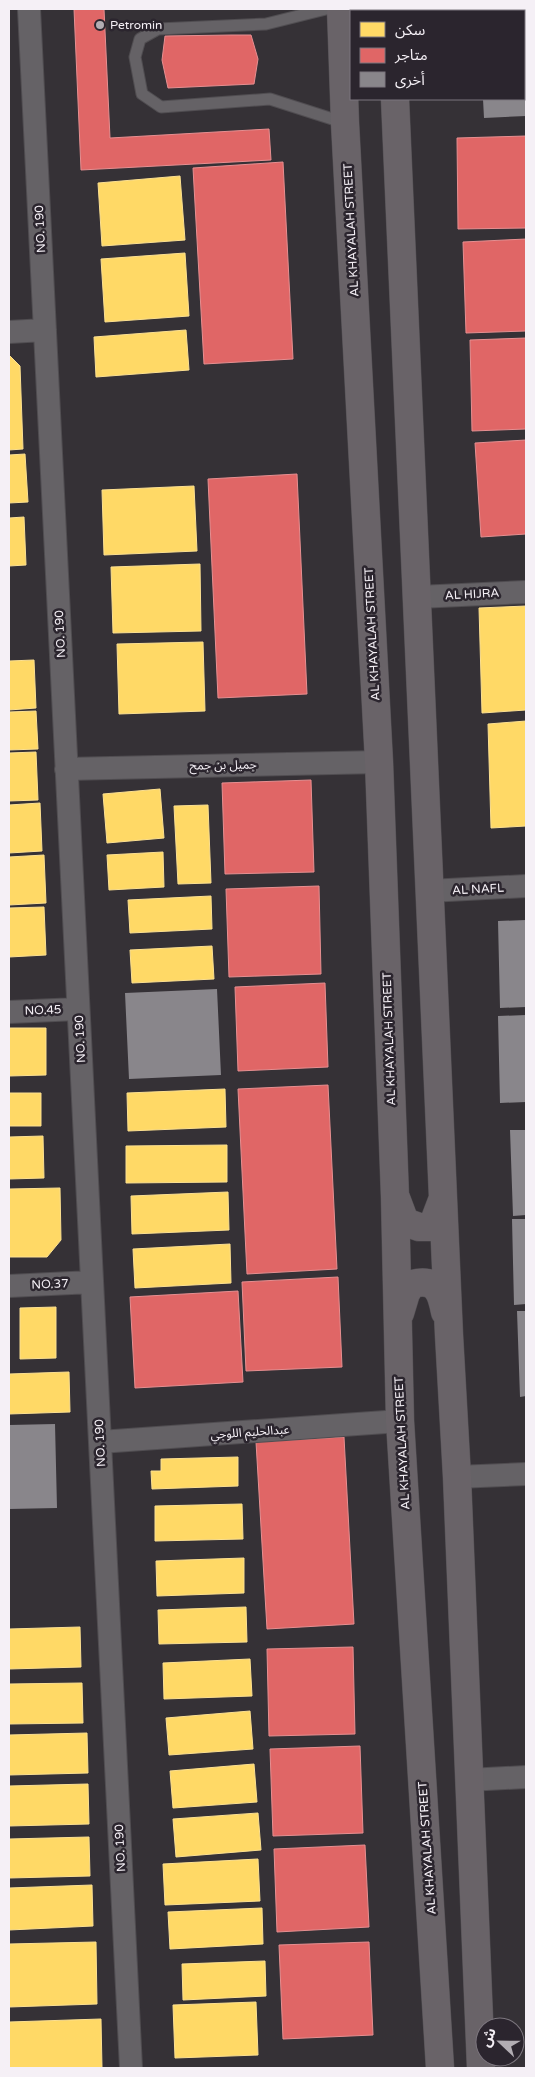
<svg xmlns="http://www.w3.org/2000/svg" width="535" height="2077" viewBox="0 0 535 2077" font-family="'Varela Round','Noto Sans Arabic',sans-serif">
  <style>
    .homes { fill: #ffd966; stroke: #fce091 }
    .shops { fill: #e06666; stroke: #e68f91 }
    .building { fill: #89868b }
    .lines { fill: none; stroke-linecap: round; stroke-linejoin: round }
    .lane-casing { stroke: #504d51; stroke-width: 13 }
    .street-casing { stroke: #504d51; stroke-width: 24 }
    .secondary-casing { stroke: #504d51; stroke-width: 29 }
    .lane { stroke: #656266; stroke-width: 11 }
    .street { stroke: #656266; stroke-width: 22 }
    .secondary { stroke: #696368; stroke-width: 28 }
    .poi-dot { fill: #b2adb3; stroke: #2b252e; stroke-width: 2 }
    .labels { text-anchor: middle; stroke-width: 5; stroke-linejoin: round; paint-order: stroke }
    .poi-label { font-size: 12px; fill: #f5f0f6; stroke: #2b252e; text-anchor: start }
    .street-label { font-size: 12px; fill: #f5f0f6; stroke: #2b252e }
  </style>
  <rect width="100%" height="100%" fill="#353136"/>
  <path class="homes" d="M 180,176 L 185,240 L 102,246 L 98,183 Z
    M 185,253 L 189,316 L 105,322 L 101,259 Z
    M 186,330 L 189,370 L 96,377 L 94,337 Z
    M 9,355 L 20,366 L 23,449 L 9,450 Z
    M 25,454 L 28,502 L 9,503 L 9,455 Z
    M 194,486 L 197,551 L 104,555 L 102,490 Z
    M 24,517 L 26,565 L 9,566 L 9,518 Z
    M 200,564 L 201,631 L 113,633 L 111,567 Z
    M 526,606 L 526,710 L 482,713 L 479,608 Z
    M 203,642 L 205,711 L 119,714 L 117,644 Z
    M 34,660 L 36,708 L 9,710 L 9,661 Z
    M 36,711 L 38,749 L 9,750 L 9,712 Z
    M 526,721 L 526,826 L 491,828 L 488,724 Z
    M 36,752 L 38,800 L 9,801 L 9,753 Z
    M 160,789 L 164,838 L 107,843 L 103,794 Z
    M 40,803 L 42,851 L 9,853 L 9,805 Z
    M 208,805 L 211,883 L 178,884 L 174,806 Z
    M 163,852 L 164,887 L 109,890 L 107,855 Z
    M 44,855 L 46,903 L 9,905 L 9,857 Z
    M 211,896 L 212,929 L 130,933 L 128,900 Z
    M 44,907 L 46,955 L 9,957 L 9,908 Z
    M 212,946 L 214,979 L 132,983 L 130,950 Z
    M 9,1028 L 46,1028 L 46,1075 L 9,1076 Z
    M 225,1089 L 226,1127 L 128,1131 L 127,1093 Z
    M 9,1093 L 41,1093 L 41,1126 L 9,1126 Z
    M 43,1136 L 44,1178 L 9,1179 L 9,1137 Z
    M 227,1145 L 227,1182 L 126,1183 L 126,1146 Z
    M 60,1188 L 61,1240 L 47,1257 L 9,1257 L 9,1189 Z
    M 228,1192 L 229,1230 L 132,1234 L 131,1196 Z
    M 230,1244 L 231,1283 L 135,1288 L 133,1249 Z
    M 56,1307 L 56,1358 L 20,1359 L 20,1308 Z
    M 69,1372 L 70,1412 L 9,1414 L 9,1374 Z
    M 238,1457 L 238,1486 L 152,1489 L 151,1471 L 161,1471 L 161,1459 Z
    M 242,1504 L 243,1539 L 155,1541 L 155,1506 Z
    M 244,1558 L 244,1593 L 157,1596 L 156,1561 Z
    M 246,1607 L 247,1642 L 159,1644 L 158,1610 Z
    M 80,1627 L 81,1667 L 9,1669 L 9,1629 Z
    M 250,1659 L 252,1696 L 164,1699 L 163,1663 Z
    M 82,1683 L 83,1723 L 9,1724 L 9,1684 Z
    M 250,1711 L 253,1749 L 169,1755 L 166,1718 Z
    M 87,1733 L 88,1773 L 9,1775 L 9,1735 Z
    M 254,1764 L 257,1802 L 173,1808 L 170,1771 Z
    M 88,1784 L 89,1824 L 9,1826 L 9,1786 Z
    M 258,1813 L 261,1850 L 176,1857 L 173,1819 Z
    M 89,1837 L 90,1876 L 9,1878 L 9,1839 Z
    M 258,1859 L 260,1901 L 165,1905 L 163,1864 Z
    M 92,1885 L 93,1926 L 9,1930 L 9,1888 Z
    M 262,1908 L 263,1944 L 170,1949 L 168,1912 Z
    M 96,1942 L 97,2004 L 9,2007 L 9,1944 Z
    M 265,1961 L 266,1996 L 183,2000 L 182,1964 Z
    M 256,2002 L 258,2055 L 175,2058 L 173,2005 Z
    M 101,2019 L 102,2068 L 9,2068 L 9,2022 Z"/>
  <path class="shops" d="M 74,9 L 104,9 L 110,138 L 269,129 L 271,160 L 81,170 Z
    M 451,9 L 526,9 L 526,52 L 524,52 L 524,11 L 451,11 Z
    M 231,35 L 251,35 L 258,59 L 254,84 L 168,88 L 162,60 L 165,36 Z
    M 526,136 L 526,228 L 458,229 L 457,138 Z
    M 283,162 L 293,359 L 204,364 L 193,168 Z
    M 526,239 L 526,331 L 466,333 L 463,242 Z
    M 526,338 L 526,429 L 472,431 L 470,340 Z
    M 526,440 L 526,534 L 481,537 L 475,443 Z
    M 297,474 L 307,694 L 218,698 L 208,479 Z
    M 311,780 L 314,872 L 225,874 L 222,783 Z
    M 319,886 L 321,974 L 229,977 L 226,889 Z
    M 325,983 L 328,1067 L 238,1071 L 235,987 Z
    M 328,1085 L 337,1269 L 247,1274 L 238,1089 Z
    M 338,1277 L 342,1367 L 246,1371 L 242,1282 Z
    M 238,1291 L 243,1382 L 135,1388 L 130,1297 Z
    M 344,1437 L 354,1624 L 267,1629 L 256,1442 Z
    M 353,1647 L 355,1734 L 269,1736 L 267,1649 Z
    M 360,1746 L 363,1833 L 273,1836 L 270,1749 Z
    M 365,1845 L 369,1927 L 277,1932 L 274,1849 Z
    M 369,1942 L 373,2035 L 283,2039 L 279,1945 Z"/>
  <path class="building" d="M 524,66 L 526,66 L 526,116 L 484,118 L 483,99 L 524,99 Z
    M 526,920 L 526,1007 L 500,1008 L 498,921 Z
    M 217,989 L 221,1075 L 129,1079 L 125,993 Z
    M 526,1015 L 526,1102 L 500,1103 L 498,1016 Z
    M 510,1130 L 526,1130 L 526,1215 L 513,1216 Z
    M 512,1219 L 526,1219 L 526,1304 L 514,1305 Z
    M 517,1311 L 526,1311 L 526,1396 L 520,1397 Z
    M 55,1424 L 57,1508 L 9,1509 L 9,1425 Z"/>
  <g class="lines">
    <g class="lane-casing">
      <path id="lane" d="M 326,9 L 266,24 L 158,29 L 140,39 L 135,57 L 142,94 L 161,107 L 270,99 L 345,123"/>
    </g>
    <g class="street-casing">
      <path id="street" d="M 29,9 L 131,2068
        M 9,332 L 45,330
        M 418,597 L 526,592
        M 66,769 L 379,762
        M 429,891 L 526,886
        M 9,1012 L 78,1009
        M 9,1286 L 92,1282
        M 100,1442 L 400,1421
        M 457,1477 L 526,1474
        M 468,1780 L 526,1777"/>
    </g>
    <g class="secondary-casing">
      <path id="secondary" d="M 341,9 L 345,123 L 379,762 L 395,1197 L 400,1421 L 440,2068
        M 391,9 L 391,11
        M 395,99 L 449,1335 L 457,1477 L 481,2068
        M 396,1198 L 405,1222 L 419,1227 L 432,1227 L 443,1198
        M 400,1313 L 406,1293 L 412,1284 C 436,1278 441,1291 445,1312"/>
    </g>
    <use href="#lane" class="lane"/>
    <use href="#street" class="street"/>
    <use href="#secondary" class="secondary"/>
  </g>
  <circle class="poi-dot" cx="100" cy="25" r="5"/>
  <g class="labels">
    <g class="poi-label">
      <text x="110" y="29">Petromin</text>
    </g>
    <g class="street-label">
      <text transform="translate(40 229) rotate(-93)" y="4">NO. 190</text>
      <text transform="translate(351 230) rotate(-93)" y="4">AL KHAYALAH STREET</text>
      <text transform="translate(472 594) rotate(-3)" y="4">AL HIJRA</text>
      <text transform="translate(60 634) rotate(-93)" y="4">NO. 190</text>
      <text transform="translate(372 634) rotate(-93)" y="4">AL KHAYALAH STREET</text>
      <text transform="translate(223 765) rotate(-1)" y="4">جميل بن جمح</text>
      <text transform="translate(478 889) rotate(-3)" y="4">AL NAFL</text>
      <text transform="translate(43 1010) rotate(-2)" y="4">NO.45</text>
      <text transform="translate(80 1039) rotate(-93)" y="4">NO. 190</text>
      <text transform="translate(389 1039) rotate(-92)" y="4">AL KHAYALAH STREET</text>
      <text transform="translate(50 1284) rotate(-2)" y="4">NO.37</text>
      <text transform="translate(250 1432) rotate(-4)" y="4">عبدالحليم اللوجي</text>
      <text transform="translate(100 1443) rotate(-93)" y="4">NO. 190</text>
      <text transform="translate(402 1443) rotate(-93)" y="4">AL KHAYALAH STREET</text>
      <text transform="translate(120 1848) rotate(-93)" y="4">NO. 190</text>
      <text transform="translate(427 1848) rotate(-94)" y="4">AL KHAYALAH STREET</text>
    </g>
  </g>
  <rect width="535" height="2077" fill="none" stroke="#f5f0f6" stroke-width="20"/>
  <rect x="350" y="10" width="175" height="90" fill="#2b252e" stroke="#7c767e"/>
  <rect x="360" y="22" width="25" height="15" fill="#ffd966" stroke="#7c767e"/>
  <text x="395" y="35" font-size="15" fill="#f5f0f6">سكن</text>
  <rect x="360" y="48" width="25" height="15" fill="#e06666" stroke="#7c767e"/>
  <text x="395" y="60" font-size="15" fill="#f5f0f6">متاجر</text>
  <rect x="360" y="72" width="25" height="15" fill="#89868b" stroke="#7c767e"/>
  <text x="395" y="85" font-size="15" fill="#f5f0f6">أخرى</text>
  <g transform="translate(500 2042) rotate(292)"><circle r="24" fill="#2b252e" stroke="#7c767e"/>
  <path d="M0-4L9 19L0 12L-9 19Z" fill="#b2adb3"/>
  <text y="-8" font-size="14" font-weight="bold" text-anchor="middle" fill="#f5f0f6">ش</text>
  </g>
</svg>
